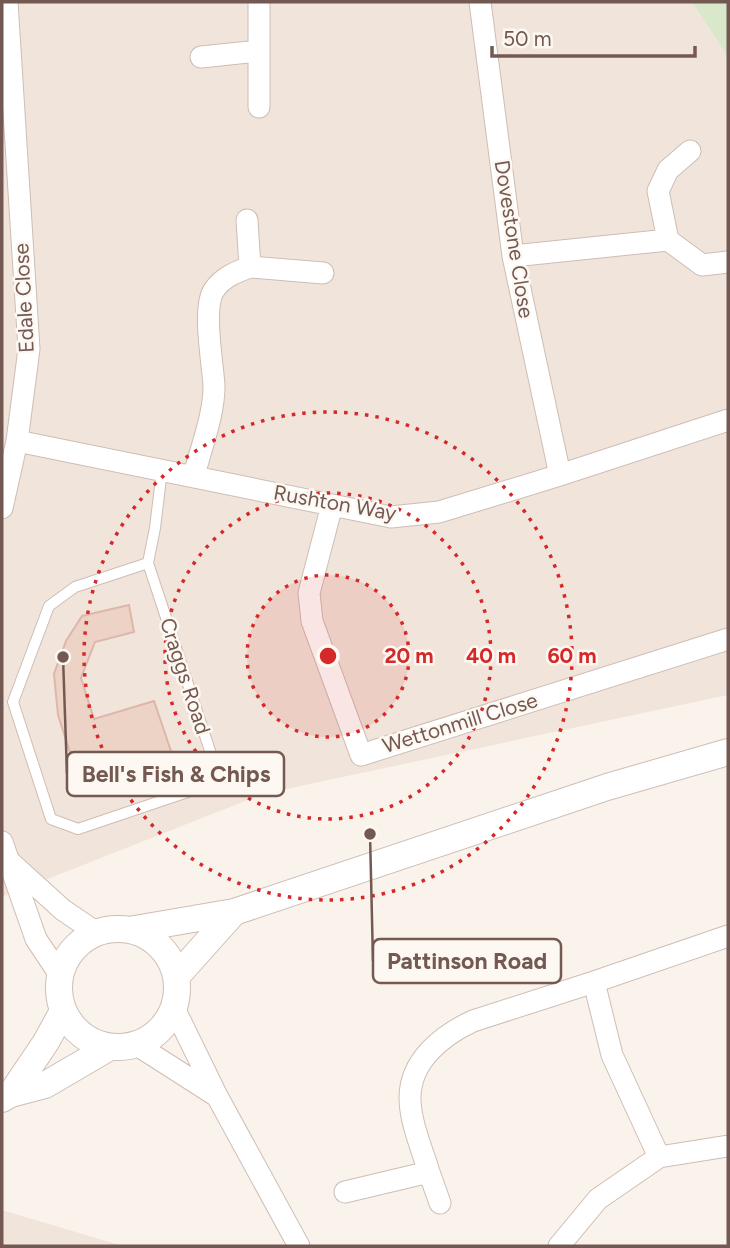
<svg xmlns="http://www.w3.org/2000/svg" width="730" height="1248" viewBox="0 0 730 1248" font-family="Figtree,sans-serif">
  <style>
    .residential { fill: #f1e5db }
    .green { fill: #d9e7cb }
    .building { fill: #edd2c6; stroke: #ddb7a9; stroke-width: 2 }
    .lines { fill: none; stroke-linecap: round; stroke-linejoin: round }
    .service-casing { stroke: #cebdb5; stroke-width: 12 }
    .minor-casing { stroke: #cebdb5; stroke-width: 23 }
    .tertiary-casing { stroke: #cebdb5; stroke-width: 28 }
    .service { stroke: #fff; stroke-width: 10 }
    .minor { stroke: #fff; stroke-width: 21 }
    .tertiary { stroke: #fff; stroke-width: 26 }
    .ring { fill: none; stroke: #d62828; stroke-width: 3.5; stroke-dasharray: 3.5 7 }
    .labels { text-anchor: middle; stroke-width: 5; stroke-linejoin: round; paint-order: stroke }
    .street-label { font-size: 21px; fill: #735951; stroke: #fdf8f2 }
    .centre { fill: #d62828; stroke: #fdf8f2; stroke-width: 3.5 }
    .ring-label { font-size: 21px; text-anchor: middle; font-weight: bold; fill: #d62828; stroke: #fdf8f2; stroke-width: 5; stroke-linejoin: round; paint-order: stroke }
    .leader { fill: none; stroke: #735951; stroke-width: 2.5 }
    .callout-dot { fill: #735951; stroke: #fdf8f2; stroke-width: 2.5 }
    .callout { fill: #fdf8f2; stroke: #735951; stroke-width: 2.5 }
    .callout-label { font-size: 23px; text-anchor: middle; font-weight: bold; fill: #735951 }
  </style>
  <rect width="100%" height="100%" fill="#faf3ec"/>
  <path class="residential" d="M 2,2 L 692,2 L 728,57 L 728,695 L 263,794 L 2,897 Z
    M 2,1210 L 123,1246 L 2,1246 Z"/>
  <path class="green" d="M 692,2 L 728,2 L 728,57 Z"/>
  <path class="building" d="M 129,605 L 134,632 L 95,642 L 81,678 L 94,719 L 154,701 L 175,763 L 84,796 L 58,715 L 54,674 L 66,641 L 82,616 Z"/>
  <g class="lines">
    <g class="service-casing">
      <path id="service" d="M 148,563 L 75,587 L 49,606 L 13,702 L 51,819 L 78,829 L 220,781 L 148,563 L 155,528 L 162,470"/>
    </g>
    <g class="minor-casing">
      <path id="minor" d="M 480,2 L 513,256 L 560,475
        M 259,51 L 259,107
        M 201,57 L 259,51 L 259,2
        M 690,151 L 668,170 L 658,191 L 668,240 L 702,265 L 728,262
        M 513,256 L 668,240
        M 250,267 L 323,273
        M 17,441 L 391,517 L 439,512 L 560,475 L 728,420
        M 194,476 C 201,447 214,416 214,386 C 213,364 202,308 214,290 C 223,277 236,272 250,267 L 247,220
        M 332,505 L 309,593 L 312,621 L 361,755 L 728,639
        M 2,508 L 17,441 L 29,349 L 7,2
        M 2,842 L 36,939 L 60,975
        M 10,862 L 63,910 L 97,933
        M 594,982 L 612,1055 L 659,1157
        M 174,1008 L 217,1096 L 299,1246
        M 137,1045 L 215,1095
        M 429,1172 C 422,1149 410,1122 410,1098 C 410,1060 443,1035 473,1021 L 594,982 L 728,936
        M 345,1192 L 429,1172 L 440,1203
        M 559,1246 L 598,1199 L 659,1157 L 728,1146"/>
    </g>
    <g class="tertiary-casing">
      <path id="tertiary" d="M59 988a59 59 0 1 1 118 0a59 59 0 1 1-118 0Z
        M 129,930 L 234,912 L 607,787 L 728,752
        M 176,977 L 234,912
        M 11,1094 L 46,1042 L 63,1011
        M 2,1099 L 11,1094 L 45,1085 L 110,1047"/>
    </g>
    <use href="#service" class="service"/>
    <use href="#minor" class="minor"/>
    <use href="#tertiary" class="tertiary"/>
  </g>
  <circle cx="328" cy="656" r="81" fill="#d62828" fill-opacity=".12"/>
  <g class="ring">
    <circle cx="328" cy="656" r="81"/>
    <circle cx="328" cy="656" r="163"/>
    <circle cx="328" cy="656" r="244"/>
  </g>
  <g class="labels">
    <g class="street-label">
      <text transform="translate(514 239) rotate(81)" y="7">Dovestone Close</text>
      <text transform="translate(24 298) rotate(-93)" y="7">Edale Close</text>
      <text transform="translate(335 503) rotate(10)" y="7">Rushton Way</text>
      <text transform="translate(185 676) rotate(72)" y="7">Craggs Road</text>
      <text transform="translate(460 723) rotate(-17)" y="7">Wettonmill Close</text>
    </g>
  </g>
  <circle cx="328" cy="656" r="10" class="centre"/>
  <g class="ring-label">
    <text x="409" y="663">20 m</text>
    <text x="491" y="663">40 m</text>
    <text x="572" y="663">60 m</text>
  </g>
  <path class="leader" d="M63 657L67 774M370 834L373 961"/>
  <g class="callout-dot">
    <circle cx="63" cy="657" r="7"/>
    <circle cx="370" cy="834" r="7"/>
  </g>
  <g class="callout">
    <rect x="67" y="752" width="217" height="44" rx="7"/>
    <rect x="373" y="939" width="188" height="44" rx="7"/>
  </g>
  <g class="callout-label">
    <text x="176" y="782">Bell's Fish &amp; Chips</text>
    <text x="467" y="969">Pattinson Road</text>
  </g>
  <rect width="730" height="1248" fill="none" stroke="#735951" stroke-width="7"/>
  <path d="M492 46v10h203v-10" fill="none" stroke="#735951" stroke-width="3.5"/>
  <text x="503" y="46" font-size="21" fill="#735951" stroke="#fdf8f2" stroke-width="5" paint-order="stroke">50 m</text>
</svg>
